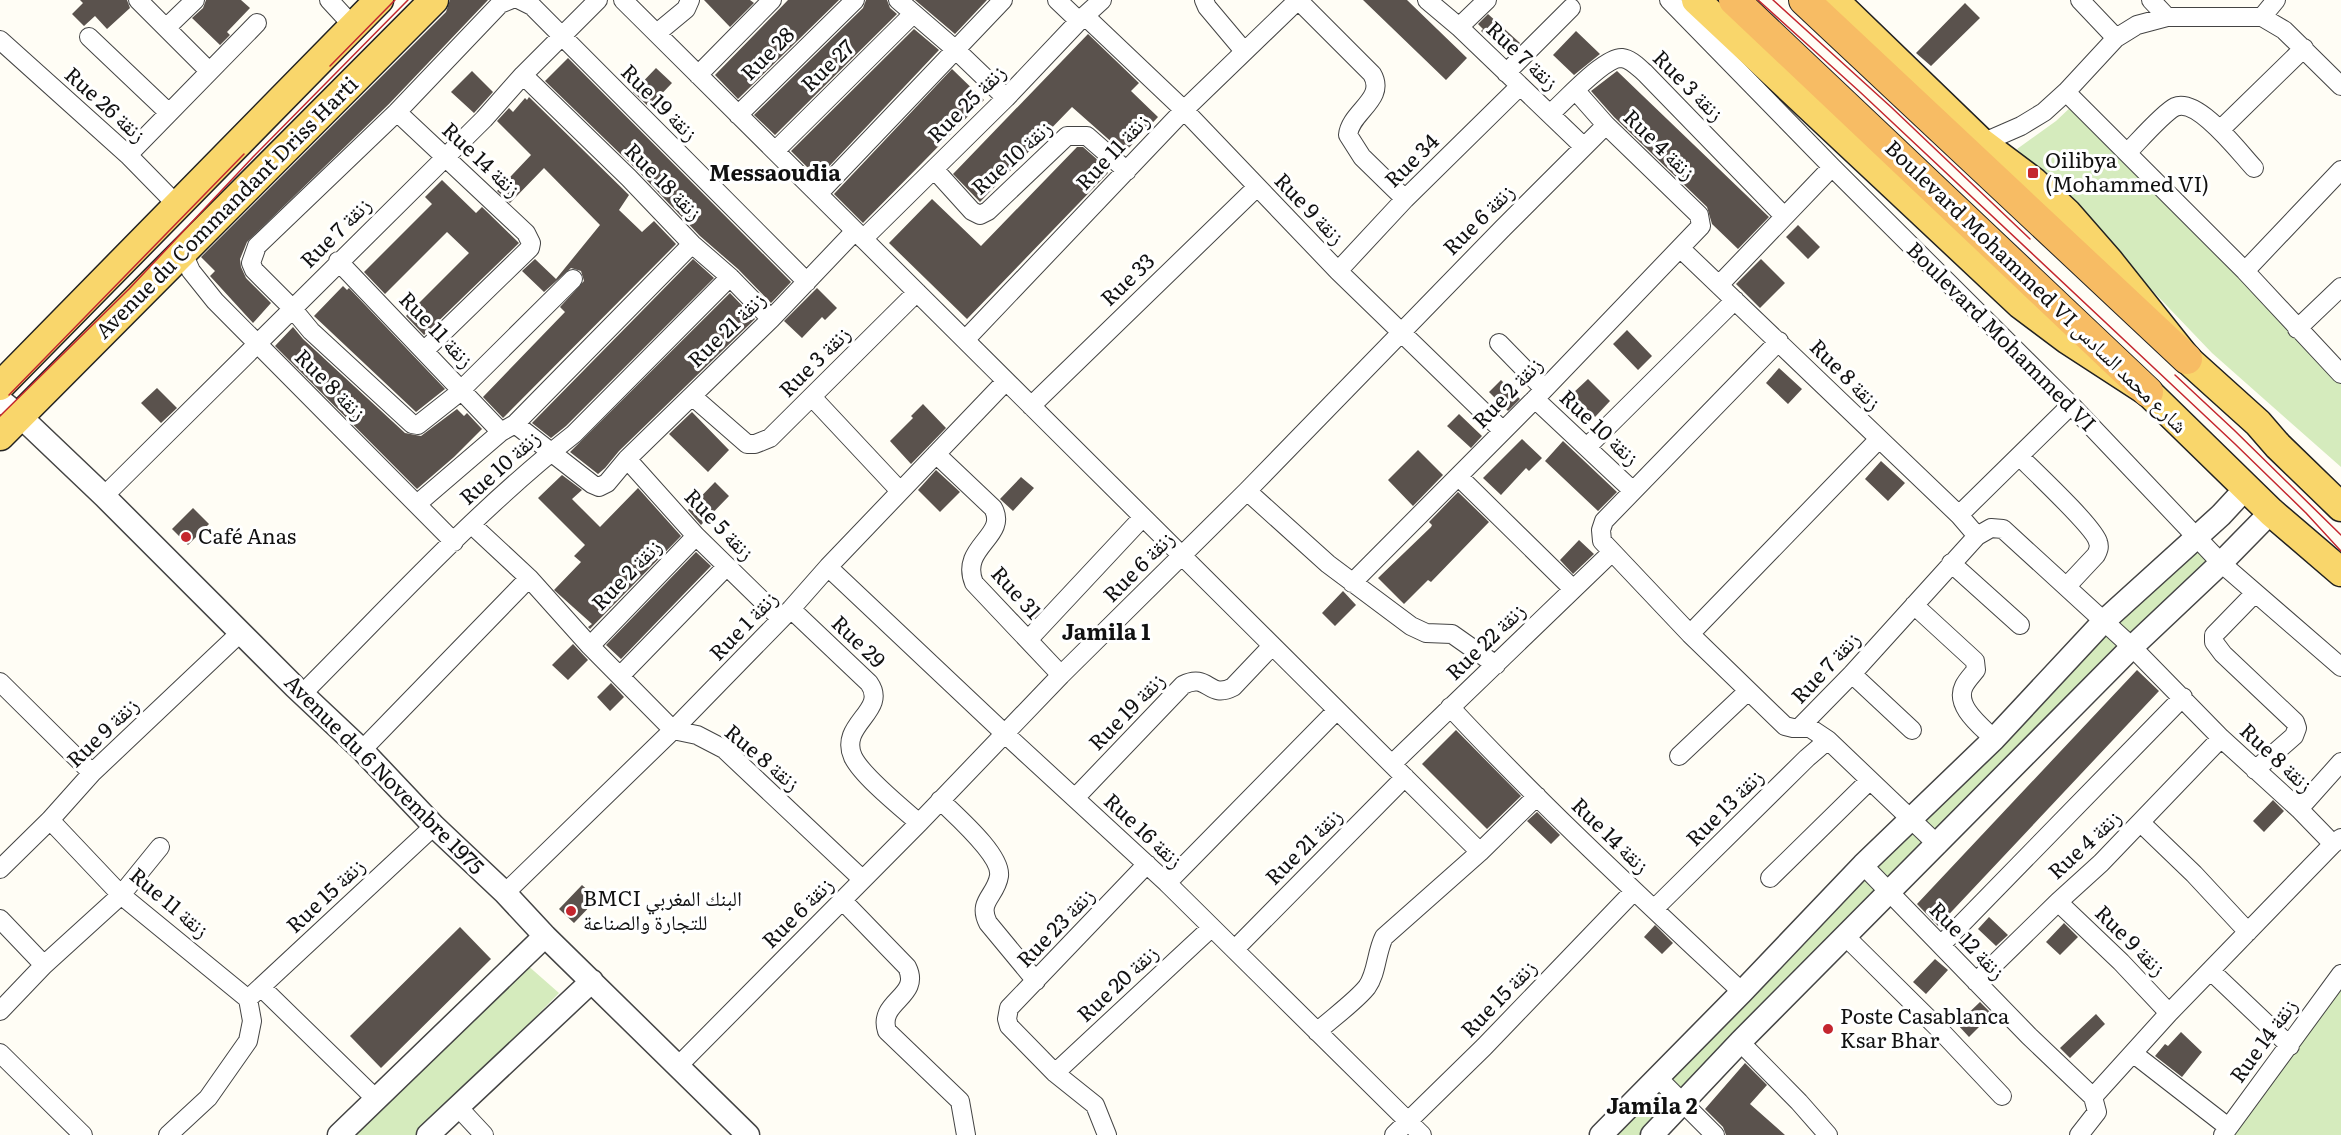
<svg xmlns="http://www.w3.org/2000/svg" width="2341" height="1135" viewBox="0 0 2341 1135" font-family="Literata,'Noto Naskh Arabic',serif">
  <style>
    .green { fill: #d5ebbd }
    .building { fill: #5a524d }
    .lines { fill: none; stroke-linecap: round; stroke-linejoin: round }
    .minor-casing { stroke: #444; stroke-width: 20 }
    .tertiary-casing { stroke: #444; stroke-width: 25 }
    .primary-casing { stroke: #222; stroke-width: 31 }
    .trunk-casing { stroke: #222; stroke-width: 32 }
    .minor { stroke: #fff; stroke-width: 18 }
    .tertiary { stroke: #fff; stroke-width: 22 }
    .primary { stroke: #f9d66b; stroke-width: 28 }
    .trunk { stroke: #f7bc64; stroke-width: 30 }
    .tram { stroke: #c4262e; stroke-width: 1.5 }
    .poi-dot { fill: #c4262e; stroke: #fff; stroke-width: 2 }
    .labels { text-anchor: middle; stroke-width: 6; stroke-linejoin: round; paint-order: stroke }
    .street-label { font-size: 21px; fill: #111; stroke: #fff }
    .poi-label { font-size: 21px; fill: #111; stroke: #fff; text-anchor: start }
    .neighbourhood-label { font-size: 22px; font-weight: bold; fill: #111; stroke: #fff }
  </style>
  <rect width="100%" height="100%" fill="#fffdf5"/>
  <path class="green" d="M 2074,104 L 2341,368 L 2341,467 L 2212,353 L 2017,149 L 2056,121 Z
    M 2204,536 L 2221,551 L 1644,1135 L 1612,1135 Z
    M 526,964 L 559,993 L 420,1135 L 355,1135 Z
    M 2341,986 L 2341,1135 L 2228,1135 Z"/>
  <path class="building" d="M 80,0 L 127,0 L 130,8 L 107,29 L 95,16 L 84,26 L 72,14 L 83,3 Z
    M 206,0 L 241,0 L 250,8 L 227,32 L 230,35 L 220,45 L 192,18 L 203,8 Z
    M 450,0 L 488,0 L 389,104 L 247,242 L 240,259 L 241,267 L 246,278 L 271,303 L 253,323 L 210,276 L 215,271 L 201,257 L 446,12 Z
    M 704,0 L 750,0 L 754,3 L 730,27 Z
    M 788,0 L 839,0 L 738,99 L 715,75 Z
    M 866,0 L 887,0 L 890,8 L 897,14 L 775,135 L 754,115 L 863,8 Z
    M 915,0 L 987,0 L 955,34 Z
    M 1363,0 L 1407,0 L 1467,58 L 1446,80 Z
    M 1965,3 L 1980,18 L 1931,66 L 1916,53 Z
    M 1488,14 L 1520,43 L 1508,55 L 1481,31 L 1483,29 L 1478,24 Z
    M 914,29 L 939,50 L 818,178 L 791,151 Z
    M 1576,31 L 1600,54 L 1574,75 L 1553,55 Z
    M 1088,34 L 1139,83 L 1131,91 L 1158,117 L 1124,153 L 1072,107 L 980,202 L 953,174 Z
    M 568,58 L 791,282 L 771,303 L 738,269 L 700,236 L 637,170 L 545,81 Z
    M 656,68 L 672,83 L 649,107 L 633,92 Z
    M 952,69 L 984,100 L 863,223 L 834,194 Z
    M 472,71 L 493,92 L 474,113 L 451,92 Z
    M 1617,71 L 1769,217 L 1738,249 L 1712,224 L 1707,207 L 1614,117 L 1591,91 Z
    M 529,97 L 629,195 L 619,210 L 642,232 L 654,221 L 676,244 L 503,418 L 483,397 L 565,312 L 560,307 L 584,281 L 581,271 L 571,268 L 544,292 L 522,271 L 535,259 L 556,279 L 600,225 L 544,168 L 510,203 L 497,191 L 531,155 L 497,121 L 509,108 L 513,112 L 525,98 L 527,100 Z
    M 1077,147 L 1083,147 L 1108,169 L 1106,171 L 1108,173 L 967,319 L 889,243 L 932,199 L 981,246 Z
    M 442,180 L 476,213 L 482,207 L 519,243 L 424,335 L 406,316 L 469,253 L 447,232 L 385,294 L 364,272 L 432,204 L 425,197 Z
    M 1798,225 L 1820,247 L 1808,259 L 1786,237 Z
    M 693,259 L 714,278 L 566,426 L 551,438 L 532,423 Z
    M 1761,259 L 1785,283 L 1760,308 L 1736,284 Z
    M 343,286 L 347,290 L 349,288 L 445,389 L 416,412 L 314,316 Z
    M 817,288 L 837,308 L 825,320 L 822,317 L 802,338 L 784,321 Z
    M 730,293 L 755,319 L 619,451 L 605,468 L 598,474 L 570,452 Z
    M 293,327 L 303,339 L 405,433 L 421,436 L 457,409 L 464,416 L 467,413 L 482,429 L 454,457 L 417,489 L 275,346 Z
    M 1627,330 L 1652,356 L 1638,370 L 1613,344 Z
    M 1779,368 L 1802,389 L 1788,404 L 1766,383 Z
    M 1588,379 L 1610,401 L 1595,417 L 1572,394 Z
    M 1501,380 L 1520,399 L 1508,411 L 1489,392 Z
    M 157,388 L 177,408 L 161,423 L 141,403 Z
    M 923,404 L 946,428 L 911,464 L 890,441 L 913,418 L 911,416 Z
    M 692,412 L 729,450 L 708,472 L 669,434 Z
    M 1459,414 L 1482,436 L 1471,448 L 1447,426 Z
    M 1522,439 L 1542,458 L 1529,471 L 1526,468 L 1501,495 L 1483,478 Z
    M 1563,441 L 1617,492 L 1598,511 L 1545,461 Z
    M 1418,450 L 1443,475 L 1413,506 L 1388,480 Z
    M 1881,461 L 1905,483 L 1888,501 L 1865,479 Z
    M 936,470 L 960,492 L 940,512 L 918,490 Z
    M 562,475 L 582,490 L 572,499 L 600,527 L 638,488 L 681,536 L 590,629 L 588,627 L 592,624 L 554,590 L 581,562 L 574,556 L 585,545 L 538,498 Z
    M 1021,477 L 1034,488 L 1013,511 L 1000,499 Z
    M 715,482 L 729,496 L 701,525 L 688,510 Z
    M 1458,492 L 1489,522 L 1431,582 L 1428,580 L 1404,604 L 1378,578 L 1431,527 L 1432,525 L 1429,522 Z
    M 193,508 L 209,524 L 188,545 L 172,529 Z
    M 1579,540 L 1594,554 L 1573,574 L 1560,560 Z
    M 696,552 L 711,566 L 621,659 L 606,645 Z
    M 1343,591 L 1356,605 L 1335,626 L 1322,613 Z
    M 573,644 L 588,660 L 568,680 L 552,665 Z
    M 2137,670 L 2159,691 L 1938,926 L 1917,904 Z
    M 611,683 L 624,697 L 610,711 L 597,697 Z
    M 1456,730 L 1521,796 L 1487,829 L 1422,764 Z
    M 2273,800 L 2284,811 L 2264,832 L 2253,821 Z
    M 1537,812 L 1560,835 L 1551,844 L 1527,821 Z
    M 582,885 L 597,899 L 574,923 L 559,909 Z
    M 1989,917 L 2008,935 L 1996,946 L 1978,929 Z
    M 2064,923 L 2078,937 L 2060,955 L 2046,942 Z
    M 1655,925 L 1673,943 L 1662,954 L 1644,937 Z
    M 460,927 L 491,959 L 381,1068 L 350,1036 Z
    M 1935,959 L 1948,970 L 1926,994 L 1913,982 Z
    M 1980,1002 L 1992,1014 L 1969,1037 L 1957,1024 Z
    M 2096,1014 L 2105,1024 L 2070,1058 L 2060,1048 Z
    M 2181,1032 L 2202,1052 L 2182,1077 L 2155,1056 L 2165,1044 L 2168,1046 Z
    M 1745,1063 L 1767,1085 L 1750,1104 L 1785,1135 L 1726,1135 L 1723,1127 L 1705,1109 Z"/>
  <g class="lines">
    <g class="minor-casing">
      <path id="minor" d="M 138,0 L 166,28 L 195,0
        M 329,0 L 353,26
        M 510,0 L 500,4 L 397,112 L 257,246 L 251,263 L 254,270 L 292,308 L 311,331 L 412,424 L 418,425 L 456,395 L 573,279
        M 520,0 L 532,6 L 807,282
        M 623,0 L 1480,852
        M 898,0 L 956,50 L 1006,98
        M 1057,0 L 1079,21
        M 1204,0 L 1207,7 L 1244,51
        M 1298,0 L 1372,74 C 1387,99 1350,112 1348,135 L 1362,157 L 1405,199
        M 1427,0 L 1459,27 L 1584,147
        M 1669,0 L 1832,167 L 2071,405 L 2221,563 L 2341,667
        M 2080,0 L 2116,38
        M 2151,0 L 2167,17
        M 1085,16 L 1184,110 L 1338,271 L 1503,431
        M 2262,17 L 2276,0
        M 1459,27 L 1487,0
        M 166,28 L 209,71
        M 657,33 L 686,9 L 690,0
        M 89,37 L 169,113
        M 0,40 L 128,155 L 177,205
        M 1506,73 L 1571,8
        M 523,75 L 629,178 L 692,244 L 730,277 L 771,319
        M 698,75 L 772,0
        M 2066,92 L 2245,271 L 2341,374
        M 397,112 L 526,233 L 531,243 L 530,248 L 425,350
        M 1551,113 C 1565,101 1604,57 1622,58 C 1631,59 1639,68 1645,73 L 1784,216
        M 738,115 L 855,0
        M 2220,130 L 2304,48
        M 1982,143 L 2021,126 L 2044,112 L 2066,92 L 2116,38 L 2137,25 L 2167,17 L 2262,17 L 2284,30 L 2341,86
        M 775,151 L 913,14
        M 2127,153 C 2138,142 2163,113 2175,107 C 2198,97 2239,152 2254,168
        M 128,155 L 257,23
        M 934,169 L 972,211 L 980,215 L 988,211 L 1067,136 L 1087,136 L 1127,171
        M 818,194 L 1003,0
        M 863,239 L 1006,98 L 1079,21 L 1102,0
        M 1680,248 L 1959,515 L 1977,536
        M 183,253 L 191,271 L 215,301 L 454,542
        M 338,261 L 501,432
        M 1338,271 L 1405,199 L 1520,86
        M 2245,271 L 2341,170
        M 1719,285 L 1832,167
        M 2297,329 L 2341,287
        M 965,340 L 1184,110 L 1298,0
        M 1779,341 L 1604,521 L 1601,530 L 1602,541 L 1690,634 L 1785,726 L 1793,728 L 1810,728 L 1828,740 L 1938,845
        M 1499,343 L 1544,389
        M 692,396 L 747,444 L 755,444 L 770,438 L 917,292
        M 812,397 L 900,491
        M 1535,399 L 1632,490
        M 1031,406 L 1257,187
        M 515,424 L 592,484 L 599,487 L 607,483 L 627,459 L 771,319 L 855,231
        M 1587,447 L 1735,300
        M 936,454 L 993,508 C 1009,536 959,547 974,583 L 1061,675
        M 2019,456 C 2033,470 2095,528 2098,542 C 2100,547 2098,551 2096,555 L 2067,586
        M 627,459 L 696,536 L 781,619
        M 1459,477 L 1573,589
        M 1247,491 L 1328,564 L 1411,626 L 1426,633 L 1452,634 L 1496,665
        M 104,496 L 484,119 L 523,75 L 598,0
        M 417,504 L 501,432 L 515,424 L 692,244
        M 1959,515 L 2071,405
        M 472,525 L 529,578 L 590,646 L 673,730 L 697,735 L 724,749 L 862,879
        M 1951,563 L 2020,625
        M 828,567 L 1004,733 L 1167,883 L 1422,1135
        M 1352,583 L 1535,399 L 1701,226 L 1699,215 L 1606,125 L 1576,91
        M 2254,594 L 2219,630 L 2214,635 L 2214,642 L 2223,654 L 2295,722 L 2297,728 L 2294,736 L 2255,770
        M 1914,605 L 1975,661 L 1976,670 C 1972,675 1967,680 1964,686 C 1954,706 1981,726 1994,739
        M 791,609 L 869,683 C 889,711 838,724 853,757 C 862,776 902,808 919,823
        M 1690,634 L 1879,439
        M 1028,640 L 1143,517
        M 590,646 L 696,536
        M 1852,674 L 1912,730
        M 620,676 L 727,566
        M 0,682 L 92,773
        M 302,694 C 390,606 476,511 574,434 L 730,277
        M 1450,707 C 1543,807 1643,899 1742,992
        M 1800,727 L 1852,674 L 1977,536 L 1991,528 L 2003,529 L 2132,647 L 2221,738 L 2299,809 L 2333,844
        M 362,750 L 529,578
        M 1679,756 L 1748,691
        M 1392,764 L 1611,553
        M 1075,798 L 1183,685 C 1209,672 1208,700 1233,687 L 1272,646
        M 940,800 C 955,815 1002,855 999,876 C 996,896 977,901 988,923 L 1036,981
        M 2299,809 L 2341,762
        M 50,820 L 121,895 L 248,999 L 252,1021 L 248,1041 L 208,1098 L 168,1135
        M 2141,823 L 2194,874 L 2248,932
        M 1863,865 L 2029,1036 L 2093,1097 L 2097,1112 L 2079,1135
        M 0,869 L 50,820 L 92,773 L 240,633
        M 1770,878 L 1870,780
        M 1167,883 L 1337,710
        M 505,893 L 673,730 L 791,609 L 828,567 L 1006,381
        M 842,900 L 907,967 C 922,997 877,1001 887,1031 L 960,1101 L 966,1135
        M 2058,902 L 2121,962 L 2169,1013
        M 1654,909 L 1807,758 L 1828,740
        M 0,919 L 44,965
        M 1845,936 L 1938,1028 L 2002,1096
        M 1941,945 L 2183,697
        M 1235,949 L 1405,777
        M 2211,971 L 2290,1046
        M 1976,982 L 2058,902 L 2101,863 L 2221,738
        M 261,987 L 376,1099
        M 248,999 L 434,826
        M 0,1011 L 44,965 L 121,895 L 160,847
        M 1317,1032 C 1331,1019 1356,1001 1367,987 C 1377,973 1376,953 1384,937 L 1480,852 L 1537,796
        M 1740,1042 L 1799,1102 L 1828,1135
        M 0,1053 L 83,1135
        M 2134,1054 L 2228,1127
        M 678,1066 L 919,823 L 1061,675 L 1247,491 L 1503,228 L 1606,125
        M 1055,1073 L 1211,928
        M 1658,1078 L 1715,1135
        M 2093,1097 L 2169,1013 L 2333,844 L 2341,838
        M 457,1106 L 484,1135
        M 1107,1135 L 1095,1105 L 1055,1073 L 1009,1026 L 1007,1019 L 1009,1008 L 1147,864
        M 1394,1135 L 1484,1047 L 1634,891
        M 2223,1135 L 2341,974"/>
    </g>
    <g class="tertiary-casing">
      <path id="tertiary" d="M 0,400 L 20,416 L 104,496 L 295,687 L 362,750 L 434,826 L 505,893 L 545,936 L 748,1135
        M 339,1135 L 545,936
        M 428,1135 L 592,981
        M 1601,1135 L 1742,992 L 1863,865 L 1994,739 L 2104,621 L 2221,515 L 2246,488
        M 1652,1135 L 1740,1042 L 2132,647 L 2221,563 L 2271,512"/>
    </g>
    <g class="primary-casing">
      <path id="primary" d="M 1696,0 L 2020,304 L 2068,340 L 2148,392 L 2271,512 L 2341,572
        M 1834,0 L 1982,143 L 2034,182 L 2067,213 L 2109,261 L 2187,359 L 2258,423 L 2278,446 L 2341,507
        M 0,386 L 379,0
        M 0,436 L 434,0"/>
    </g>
    <g class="trunk-casing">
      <path id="trunk" d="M 1734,0 L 2148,392
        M 1804,0 L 2187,359"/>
    </g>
    <use href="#minor" class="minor"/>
    <use href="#tertiary" class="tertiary"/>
    <use href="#primary" class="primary"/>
    <use href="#trunk" class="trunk"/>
    <path class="tram" d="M 1758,0 L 1860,92 L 2235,444 L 2306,513 L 2341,551
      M 1773,0 L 1891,107 L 2030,239
      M 330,66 L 395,0
      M 2175,375 L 2234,430 L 2341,535
      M 9,395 L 244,154
      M 0,416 L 129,289 L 253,157 L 408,0"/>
  </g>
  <g class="poi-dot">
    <rect x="2027" y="167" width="12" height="12" rx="3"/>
    <circle cx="186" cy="537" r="6"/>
    <circle cx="571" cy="911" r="6"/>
    <circle cx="1828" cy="1029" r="6"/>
  </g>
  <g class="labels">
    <g class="street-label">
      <text transform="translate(768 54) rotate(-45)" y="7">Rue 28</text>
      <text transform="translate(1522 56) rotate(43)" y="7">Rue 7 زنقة</text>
      <text transform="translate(828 66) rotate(-44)" y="7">Rue 27</text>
      <text transform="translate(1688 86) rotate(45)" y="7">Rue 3 زنقة</text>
      <text transform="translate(659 103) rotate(45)" y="7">Rue 19 زنقة</text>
      <text transform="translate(967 104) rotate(-45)" y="7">Rue 25 زنقة</text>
      <text transform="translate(105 105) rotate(42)" y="7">Rue 26 زنقة</text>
      <text transform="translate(1659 145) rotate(44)" y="7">Rue 4 زنقة</text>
      <text transform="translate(1113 152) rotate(-47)" y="7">Rue 11 زنقة</text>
      <text transform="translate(1012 158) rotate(-42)" y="7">Rue 10 زنقة</text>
      <text transform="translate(481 160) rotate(43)" y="7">Rue 14 زنقة</text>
      <text transform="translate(1412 161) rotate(-45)" y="7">Rue 34</text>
      <text transform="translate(663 182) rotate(45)" y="7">Rue 18 زنقة</text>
      <text transform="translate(227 208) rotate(-45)" y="7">Avenue du Commandant Driss Harti</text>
      <text transform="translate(1309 209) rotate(46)" y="7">Rue 9 زنقة</text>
      <text transform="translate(1479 220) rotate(-45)" y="7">Rue 6 زنقة</text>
      <text transform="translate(336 233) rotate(-45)" y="7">Rue 7 زنقة</text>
      <text transform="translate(1128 280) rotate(-44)" y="7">Rue 33</text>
      <text transform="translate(2036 287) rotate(44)" y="7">Boulevard Mohammed VI شارع محمد السادس</text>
      <text transform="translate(436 330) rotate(46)" y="7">Rue 11 زنقة</text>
      <text transform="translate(727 330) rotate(-44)" y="7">Rue 21 زنقة</text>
      <text transform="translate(2001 337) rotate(45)" y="7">Boulevard Mohammed VI</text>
      <text transform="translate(815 362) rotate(-45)" y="7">Rue 3 زنقة</text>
      <text transform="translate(1845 375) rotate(45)" y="7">Rue 8 زنقة</text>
      <text transform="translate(330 385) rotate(45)" y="7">Rue 8 زنقة</text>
      <text transform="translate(1508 393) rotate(-46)" y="7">Rue 2 زنقة</text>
      <text transform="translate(1599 428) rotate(43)" y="7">Rue 10 زنقة</text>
      <text transform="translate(500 468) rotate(-42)" y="7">Rue 10 زنقة</text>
      <text transform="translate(719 525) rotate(46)" y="7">Rue 5 زنقة</text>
      <text transform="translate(1139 567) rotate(-45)" y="7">Rue 6 زنقة</text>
      <text transform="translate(627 575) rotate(-46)" y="7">Rue 2 زنقة</text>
      <text transform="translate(1016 593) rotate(48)" y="7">Rue 31</text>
      <text transform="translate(744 626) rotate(-46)" y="7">Rue 1 زنقة</text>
      <text transform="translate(858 642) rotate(44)" y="7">Rue 29</text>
      <text transform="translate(1486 642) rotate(-44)" y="7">Rue 22 زنقة</text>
      <text transform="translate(1826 668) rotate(-47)" y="7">Rue 7 زنقة</text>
      <text transform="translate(1127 712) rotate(-46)" y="7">Rue 19 زنقة</text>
      <text transform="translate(103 733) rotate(-44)" y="7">Rue 9 زنقة</text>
      <text transform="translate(762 758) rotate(40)" y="7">Rue 8 زنقة</text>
      <text transform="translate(2276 758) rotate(43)" y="7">Rue 8 زنقة</text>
      <text transform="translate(384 775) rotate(45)" y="7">Avenue du 6 Novembre 1975</text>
      <text transform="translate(1725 808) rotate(-45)" y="7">Rue 13 زنقة</text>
      <text transform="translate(1143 831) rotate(43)" y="7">Rue 16 زنقة</text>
      <text transform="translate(1610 836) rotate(44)" y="7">Rue 14 زنقة</text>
      <text transform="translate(2085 845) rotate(-43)" y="7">Rue 4 زنقة</text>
      <text transform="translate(1304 847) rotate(-45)" y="7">Rue 21 زنقة</text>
      <text transform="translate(326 896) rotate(-43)" y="7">Rue 15 زنقة</text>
      <text transform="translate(169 903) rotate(40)" y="7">Rue 11 زنقة</text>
      <text transform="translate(798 913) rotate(-45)" y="7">Rue 6 زنقة</text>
      <text transform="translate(1056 928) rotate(-46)" y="7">Rue 23 زنقة</text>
      <text transform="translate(1967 941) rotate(46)" y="7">Rue 12 زنقة</text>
      <text transform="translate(2130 941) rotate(45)" y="7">Rue 9 زنقة</text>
      <text transform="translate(1118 984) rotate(-43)" y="7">Rue 20 زنقة</text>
      <text transform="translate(1499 999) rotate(-46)" y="7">Rue 15 زنقة</text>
      <text transform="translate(2264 1041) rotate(-54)" y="7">Rue 14 زنقة</text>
    </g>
    <g class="poi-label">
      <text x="2045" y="168">Oilibya<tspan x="2045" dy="24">(Mohammed VI)</tspan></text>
      <text x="198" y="544">Café Anas</text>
      <text x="583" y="906">BMCI البنك المغربي<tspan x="583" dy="24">للتجارة والصناعة</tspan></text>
      <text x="1840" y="1024">Poste Casablanca<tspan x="1840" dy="24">Ksar Bhar</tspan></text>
    </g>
    <g class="neighbourhood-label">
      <text x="775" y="181">Messaoudia</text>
      <text x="1106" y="640">Jamila 1</text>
      <text x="1652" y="1114">Jamila 2</text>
    </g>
  </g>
</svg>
